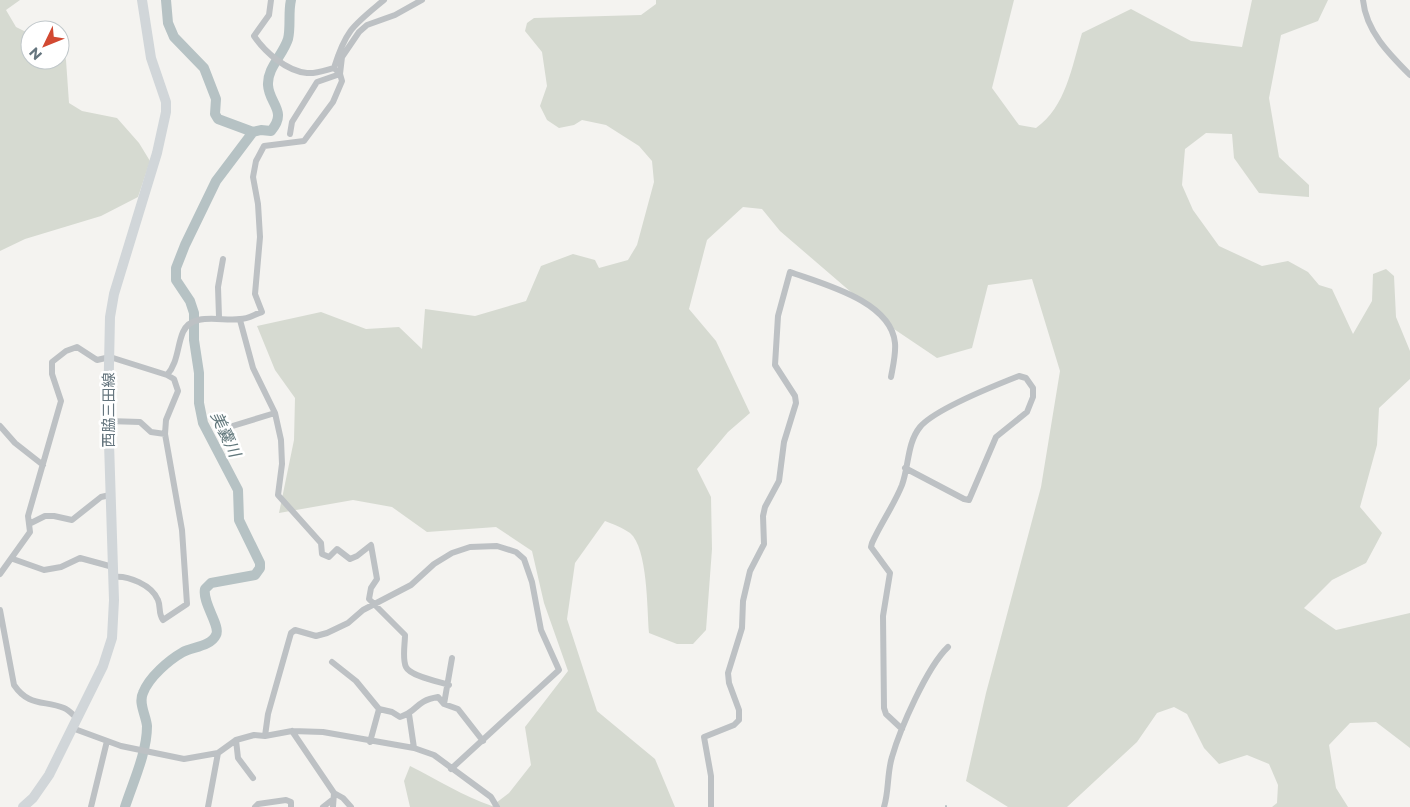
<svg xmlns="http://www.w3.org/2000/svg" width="1410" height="807" viewBox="0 0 1410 807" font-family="Montserrat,'Noto Sans JP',sans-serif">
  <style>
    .green { fill: #d6dad1 }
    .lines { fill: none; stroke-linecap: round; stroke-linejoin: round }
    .stream { stroke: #b6c2c4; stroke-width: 2 }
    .river { stroke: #b6c2c4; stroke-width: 10 }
    .minor { stroke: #bdc1c4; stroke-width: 6 }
    .primary { stroke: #d1d6d9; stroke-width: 10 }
    .labels { text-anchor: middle; stroke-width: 5; stroke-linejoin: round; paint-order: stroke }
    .street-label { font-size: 15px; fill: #65757e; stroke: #fff }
    .water-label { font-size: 16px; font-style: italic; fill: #61777b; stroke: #fff }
  </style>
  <rect width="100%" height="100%" fill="#f4f3f0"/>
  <path class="green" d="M 0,0 L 20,0 L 6,10 L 16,27 L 30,34 L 30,60 L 60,60 L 60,43 L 66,60 L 69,103 L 82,111 L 117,118 L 139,143 L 150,161 L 138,197 L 101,216 L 25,239 L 0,251 Z
    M 656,0 L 1014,0 L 992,88 L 1019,125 L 1036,128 C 1066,107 1072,66 1082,33 L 1131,9 L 1191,41 L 1242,47 L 1252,0 L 1328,0 L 1318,21 L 1281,35 L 1269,98 L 1279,157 L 1309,185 L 1309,197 L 1259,193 L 1234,158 L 1232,134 L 1206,133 L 1185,149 L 1182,185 L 1193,210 L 1219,246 L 1262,266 L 1288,261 L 1308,272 L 1319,285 L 1332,289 L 1353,334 L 1372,301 L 1373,274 L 1386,269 L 1394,276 L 1396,317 L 1410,351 L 1410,379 L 1379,408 L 1377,445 L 1360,507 L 1382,533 L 1366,563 L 1332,580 L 1304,608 L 1336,630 L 1410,613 L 1410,748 L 1376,722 L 1350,723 L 1329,745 L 1336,788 L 1348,807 L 1272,807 L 1277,803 L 1278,785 L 1269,764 L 1247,755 L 1219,764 L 1204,748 L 1187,714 L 1174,707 L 1157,713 L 1137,742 L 1067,807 L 1008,807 L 966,781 L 986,693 L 1041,487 L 1060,371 L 1032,279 L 988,285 L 972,348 L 937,358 L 894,329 L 780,231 L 762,209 L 743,207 L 707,240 L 689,309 L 716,341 L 750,413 L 728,432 L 697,469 L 711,497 L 712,549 L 706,630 L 693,644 L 677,644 L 649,633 C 647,610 648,548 630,533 C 623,528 613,524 605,521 L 575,563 L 567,619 L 597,711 L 655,759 L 675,807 L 410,807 L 404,781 L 410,766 C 438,780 463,796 492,806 L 509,793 L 531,765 L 525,727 L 568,671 L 544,603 L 532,551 L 496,527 L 427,532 L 392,507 L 353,500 L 279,513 L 294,440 L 295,398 L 275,370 L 257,326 L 321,312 L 366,329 L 399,327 L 422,349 L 425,309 L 475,316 L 526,301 L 541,266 L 573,254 L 595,260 L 599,268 L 628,260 L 637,245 L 654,182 L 652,161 L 639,146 L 606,125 L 582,120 L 574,125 L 559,128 L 547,120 L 540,106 L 547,86 L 542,52 L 525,31 L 527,23 L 534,18 L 641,15 L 656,4 Z"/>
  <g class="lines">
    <path class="stream" d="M 946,807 L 946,806"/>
    <path class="river" d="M 166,0 L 168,23 L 174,37 L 204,68 L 216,99 L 215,114 L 218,119 L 253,132
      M 125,807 C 133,782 147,753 147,726 C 146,715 138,703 143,693 C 149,677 169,660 183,652 C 193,647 211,646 216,635 C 221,626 202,603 205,589 L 211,583 L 255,575 L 260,568 L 260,563 L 239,520 L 238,490 L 203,423 L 199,403 L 199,373 L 194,340 L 194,313 L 190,301 L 176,280 L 176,268 L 185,245 L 216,181 L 253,132 L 261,130 L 271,131 C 288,111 269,104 268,85 C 267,68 283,55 288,39 C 291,27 288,12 291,0"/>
    <path class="minor" d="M 271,0 L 269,15 L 254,36 C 265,52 286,71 307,73 C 316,74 326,70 334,68 L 340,74
      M 1363,0 C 1366,31 1389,54 1410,75
      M 334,68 C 346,29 354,25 384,0
      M 290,134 L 292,122 L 317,82 L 340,74
      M 219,317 L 218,287 L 223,259
      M 240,320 L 253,368 L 275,413 L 281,440 L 282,464 L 278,495 L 321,543 L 322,554 L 329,557 L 337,549 L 350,559 L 357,556 L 371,545 L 377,579 L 371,588 L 369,599 L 405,635 C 405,644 402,659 406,667 C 410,676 440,682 449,685
      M 108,421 L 140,422 L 151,432 L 165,434
      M 0,426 L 15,443 L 43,465
      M 226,428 L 275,413
      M 29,524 L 45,516 L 54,516 L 72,520 L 101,497 L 110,495
      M 13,559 L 44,570 L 61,567 L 80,558 L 113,567
      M 0,574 L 30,532 L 28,516 L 61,401 L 52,374 L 52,362 L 66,351 L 77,347 L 97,360 L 110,357 L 167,375 C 178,363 177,346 183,332 C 192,311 224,322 240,319 C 248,319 255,314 262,312 L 255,294 L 260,237 L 258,204 L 253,177 L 256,161 L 264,146 L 304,141 L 333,102 L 342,81 L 340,74 L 342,57 L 359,32 L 367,25 L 395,15 L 422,0
      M 113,577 C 128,575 152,585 158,600 C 161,607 158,613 163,620 L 187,604 L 182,530 L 165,434 L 166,420 L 178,391 L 174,379 L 167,375
      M 0,610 L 14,685 C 29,707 44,700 64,708 C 69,710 73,715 77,718
      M 332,662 L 356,681 L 379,709 L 392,712 L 400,717 C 419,711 414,701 438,697 L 444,704 L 458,709 L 483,741
      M 444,704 L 452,658
      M 409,714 L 414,748
      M 72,728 L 121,746 L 184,759 L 218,753 L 236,740 L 254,735 L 265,736 L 292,731 L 323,732 L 414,748 L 434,755 L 491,797 L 497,807
      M 902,729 L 886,714 L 884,708 L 883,616 L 890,573 L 871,547 L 872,543 C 881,523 894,505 902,485 C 909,466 907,443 920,427 C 935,409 996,385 1019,376 L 1026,378 L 1033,388 L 1033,397 L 1027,412 L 996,437 L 969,500 L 964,499 L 905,468
      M 292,731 L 334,793 L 343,798 L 351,807
      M 265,736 L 268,714 L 291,633 L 295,630 L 316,636 L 327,633 L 348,623 L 363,610 L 411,585 L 434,564 L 452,553 L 470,547 L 497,546 L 516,552 L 524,559 L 532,582 L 541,630 L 559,670 L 451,769
      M 236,740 L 238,758 L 253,778
      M 370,742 L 379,709
      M 91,807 L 107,741
      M 208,807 L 218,753
      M 255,807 L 258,804 L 286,800 L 291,802 L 291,807
      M 323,807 L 332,800
      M 333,807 L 334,793
      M 711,807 L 711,776 L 704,737 L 734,725 L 739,720 L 739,710 L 729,683 L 728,673 L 742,628 L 743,601 L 750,571 L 764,544 L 763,516 L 765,507 L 779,481 L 784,442 L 796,403 L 795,396 L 775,365 L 778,316 L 790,272 C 823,284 891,301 895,343 C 896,354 893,366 891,377
      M 884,807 C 889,791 887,773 892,757 C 900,729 927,667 948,647"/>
    <path class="primary" d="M 23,807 L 33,798 L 49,775 L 103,666 L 112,638 L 114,600 L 108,411 L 110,317 L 114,294 L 157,153 L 166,112 L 166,102 L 151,58 L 142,0"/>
  </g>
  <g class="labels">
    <g class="street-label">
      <text transform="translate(109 410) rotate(-90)" y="5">西脇三田線</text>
    </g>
    <g class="water-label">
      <text transform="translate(226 434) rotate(65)" y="6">美嚢川</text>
    </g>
  </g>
  <g transform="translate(45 45) rotate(227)"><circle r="24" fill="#ffffff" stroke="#c1c8cb"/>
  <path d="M0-4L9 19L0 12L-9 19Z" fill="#d24932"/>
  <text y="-8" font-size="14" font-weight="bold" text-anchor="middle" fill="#65757e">N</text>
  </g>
</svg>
